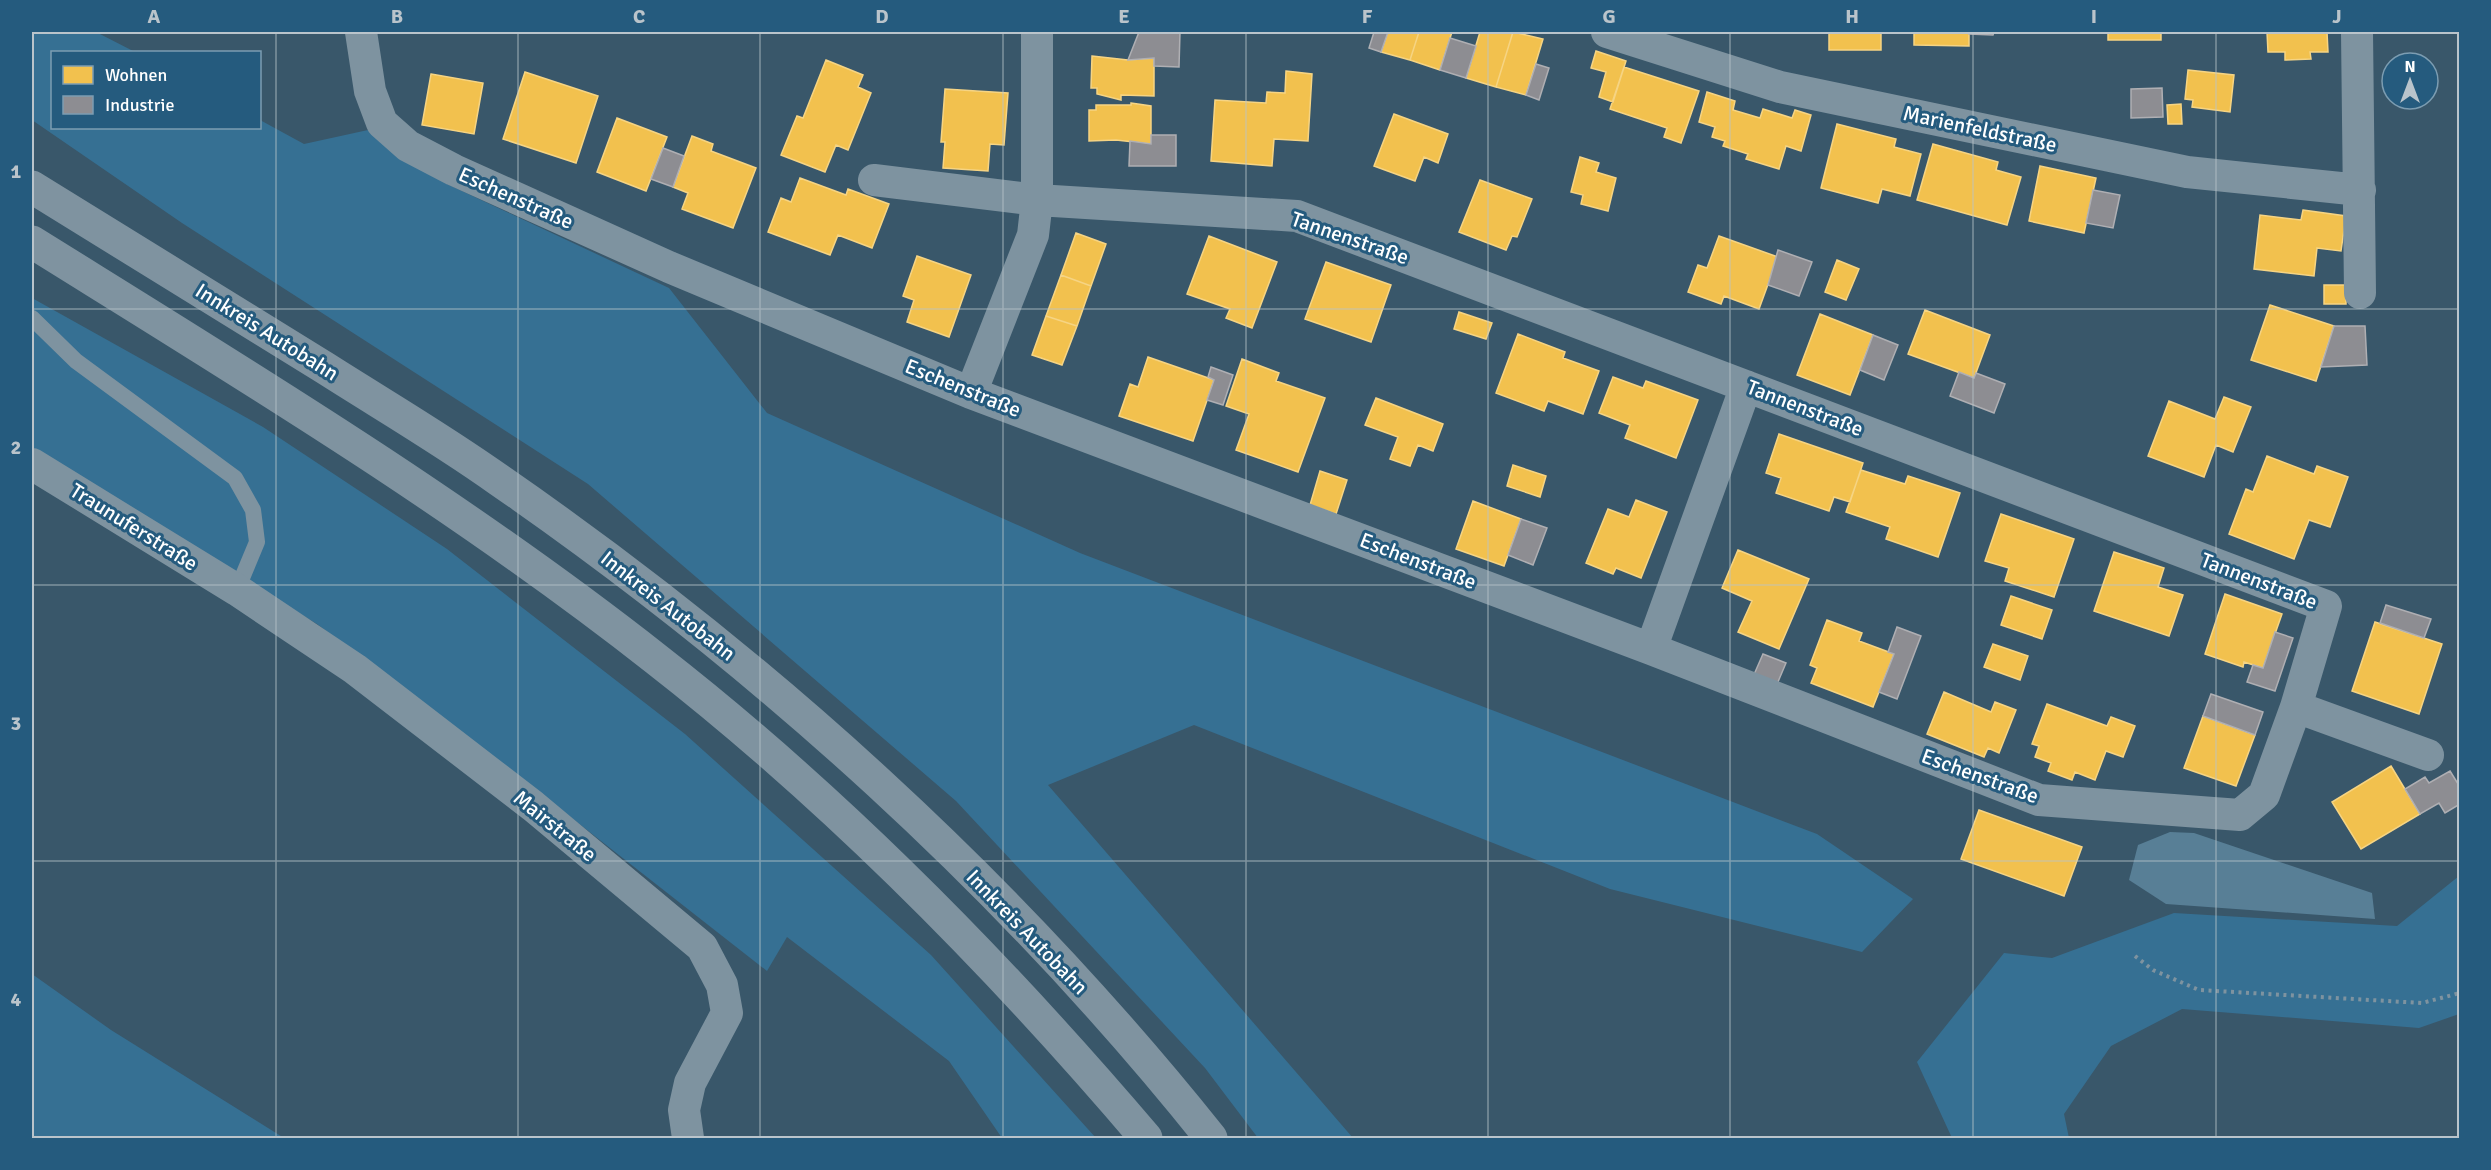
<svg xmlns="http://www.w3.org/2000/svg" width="2491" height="1170" viewBox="0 0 2491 1170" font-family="Signika,sans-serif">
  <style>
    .green { fill: #367093 }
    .water { fill: #587f96 }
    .homes { fill: #f2c14e; stroke: #f6d483; stroke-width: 1.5 }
    .industry { fill: #8d8d92; stroke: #afafb3; stroke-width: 1.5 }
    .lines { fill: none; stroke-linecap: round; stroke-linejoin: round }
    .path { stroke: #7e93a0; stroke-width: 4; stroke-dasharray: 3 4.5; stroke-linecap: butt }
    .service { stroke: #7e93a0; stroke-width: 16 }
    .minor { stroke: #7e93a0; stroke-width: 32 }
    .motorway { stroke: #7f93a0; stroke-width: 33 }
    .grid { fill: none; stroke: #bac4cb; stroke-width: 1.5; stroke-opacity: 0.55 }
    .labels { text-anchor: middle; stroke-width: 6; stroke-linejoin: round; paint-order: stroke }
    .street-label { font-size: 21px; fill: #fff; stroke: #255b7e }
    .neatline { fill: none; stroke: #bac4cb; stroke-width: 2 }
    .grid-label { font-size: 20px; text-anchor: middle; font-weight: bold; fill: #bac4cb }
  </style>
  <rect width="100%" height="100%" fill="#39576a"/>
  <path class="green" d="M 32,32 L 96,32 L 135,52 L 52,52 L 52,128 L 260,128 L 260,120 L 304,144 L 368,130 L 447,184 L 669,288 L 767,413 L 1080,553 L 1817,834 L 1913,899 L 1862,952 L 1610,889 L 1194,725 L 1048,785 L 1353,1138 L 1258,1138 L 1205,1068 L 956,801 L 588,484 L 182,223 L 32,120 Z
    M 32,298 L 263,427 L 447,549 L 685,734 L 931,955 L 1096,1138 L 1002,1138 L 949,1061 L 787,937 L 767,971 L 550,801 L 317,624 L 32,451 Z
    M 2459,876 L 2459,1014 L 2419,1028 L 2182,1009 L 2111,1046 L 2064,1114 L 2069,1138 L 1952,1138 L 1917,1062 L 2004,953 L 2052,958 L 2174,913 L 2397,926 Z
    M 32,974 L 111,1030 L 284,1138 L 32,1138 Z"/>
  <path class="water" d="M 2170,832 L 2194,833 L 2372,893 L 2375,919 L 2166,904 L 2129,880 L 2138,845 Z"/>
  <path class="homes" d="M 1388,32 L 1419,32 L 1410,60 L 1381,52 Z
    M 1419,32 L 1452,32 L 1440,70 L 1410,60 Z
    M 1480,32 L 1513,32 L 1496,87 L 1466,78 Z
    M 1513,32 L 1543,39 L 1526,95 L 1496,87 Z
    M 1829,32 L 1881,32 L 1881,50 L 1829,50 Z
    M 1914,32 L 1969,32 L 1969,46 L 1914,45 Z
    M 2108,32 L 2161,32 L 2161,40 L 2108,40 Z
    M 2267,32 L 2327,32 L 2328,52 L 2310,52 L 2311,59 L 2285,60 L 2285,52 L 2268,52 Z
    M 1596,51 L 1626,61 L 1613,102 L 1599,97 L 1606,72 L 1591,68 Z
    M 1092,56 L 1128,60 L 1154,58 L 1154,96 L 1121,95 L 1121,100 L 1097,94 L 1097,88 L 1091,88 Z
    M 826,60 L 863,75 L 858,87 L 871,93 L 848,150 L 836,145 L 825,172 L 781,155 L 797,116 L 803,118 Z
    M 1624,67 L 1699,91 L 1681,143 L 1664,137 L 1667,128 L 1610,109 Z
    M 2188,70 L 2234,75 L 2230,112 L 2192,107 L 2193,100 L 2185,99 Z
    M 1286,71 L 1312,74 L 1308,141 L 1274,139 L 1272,166 L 1211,161 L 1215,100 L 1266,103 L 1267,92 L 1285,93 Z
    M 525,72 L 598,96 L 576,163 L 503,139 Z
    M 431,74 L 483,83 L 474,134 L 422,125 Z
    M 945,89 L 1008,93 L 1004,145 L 990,144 L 988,171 L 943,168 L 945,142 L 941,142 Z
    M 1707,92 L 1735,101 L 1733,110 L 1760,118 L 1763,109 L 1792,118 L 1795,110 L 1811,115 L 1801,151 L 1786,146 L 1779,169 L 1746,159 L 1748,154 L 1723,146 L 1725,141 L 1712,137 L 1715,127 L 1699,122 Z
    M 1131,103 L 1151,106 L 1151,144 L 1116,140 L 1089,141 L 1089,110 L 1096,110 L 1096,105 L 1131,105 Z
    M 2181,104 L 2182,124 L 2168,124 L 2167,105 Z
    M 1394,114 L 1448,134 L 1438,163 L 1424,157 L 1415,181 L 1374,166 Z
    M 617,118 L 667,137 L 646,191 L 597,172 Z
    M 1837,124 L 1896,139 L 1894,147 L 1921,154 L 1910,196 L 1882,189 L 1878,203 L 1821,188 Z
    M 692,136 L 713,144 L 711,151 L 756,168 L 733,228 L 682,209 L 688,193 L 673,187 Z
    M 1933,144 L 1998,162 L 1996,170 L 2021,177 L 2007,225 L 1917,200 Z
    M 1580,157 L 1599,163 L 1596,172 L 1616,178 L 1608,211 L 1581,204 L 1583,195 L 1571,192 Z
    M 2040,166 L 2096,178 L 2084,233 L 2029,221 Z
    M 800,178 L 846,195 L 848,189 L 889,204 L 872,248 L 838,235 L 830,255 L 768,232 L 781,198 L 791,202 Z
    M 1480,180 L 1532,199 L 1517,237 L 1512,236 L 1506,250 L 1459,232 Z
    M 2303,210 L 2346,216 L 2341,251 L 2317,248 L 2314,276 L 2254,269 L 2260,215 L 2301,220 Z
    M 1076,233 L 1106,244 L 1091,286 L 1061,275 Z
    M 1209,236 L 1277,262 L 1252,328 L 1226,318 L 1230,309 L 1187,294 Z
    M 1719,236 L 1778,257 L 1759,309 L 1724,296 L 1721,304 L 1688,292 L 1698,265 L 1707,268 Z
    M 917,256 L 971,275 L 949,337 L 907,322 L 914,300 L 903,296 Z
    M 1837,260 L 1859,269 L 1846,300 L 1825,292 Z
    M 1326,262 L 1391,285 L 1371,342 L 1305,319 Z
    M 1061,275 L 1091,286 L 1077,326 L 1046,316 Z
    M 2324,285 L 2346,285 L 2346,304 L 2324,304 Z
    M 2270,305 L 2334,326 L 2316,381 L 2251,360 Z
    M 1925,310 L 1990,335 L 1974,378 L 1908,354 Z
    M 1459,312 L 1492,323 L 1486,339 L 1454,329 Z
    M 1820,314 L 1873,335 L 1850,395 L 1797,375 Z
    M 1046,316 L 1077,326 L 1062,365 L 1032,355 Z
    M 1518,334 L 1565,352 L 1563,358 L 1599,371 L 1583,414 L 1548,401 L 1544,411 L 1496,393 Z
    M 1148,357 L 1214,380 L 1193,441 L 1119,416 L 1130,384 L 1138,387 Z
    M 1242,359 L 1279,373 L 1276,381 L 1325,398 L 1298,472 L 1236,450 L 1249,414 L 1226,406 Z
    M 1613,377 L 1643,388 L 1646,381 L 1698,400 L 1676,458 L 1625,438 L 1630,425 L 1599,413 Z
    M 2224,397 L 2251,407 L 2233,452 L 2216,445 L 2204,477 L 2148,456 L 2169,401 L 2215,419 Z
    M 1376,398 L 1443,424 L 1433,451 L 1418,445 L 1410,466 L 1390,459 L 1398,437 L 1365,425 Z
    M 1779,434 L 1863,463 L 1850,502 L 1834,497 L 1829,511 L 1776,493 L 1781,478 L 1766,473 Z
    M 2267,456 L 2314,474 L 2317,466 L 2348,477 L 2330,527 L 2309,520 L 2294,559 L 2229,534 L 2246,489 L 2253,492 Z
    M 1513,465 L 1546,476 L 1540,497 L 1507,486 Z
    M 1861,470 L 1905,484 L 1908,476 L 1960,493 L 1938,557 L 1886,539 L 1890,527 L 1846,512 Z
    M 1320,471 L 1347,480 L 1336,514 L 1310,505 Z
    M 1636,500 L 1667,512 L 1641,578 L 1616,568 L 1613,574 L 1586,563 L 1608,509 L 1629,517 Z
    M 1473,501 L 1521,519 L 1504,566 L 1456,549 Z
    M 2001,514 L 2074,539 L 2054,597 L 2005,581 L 2009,568 L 1985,561 Z
    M 1738,550 L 1809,579 L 1779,649 L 1738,632 L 1752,601 L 1722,588 Z
    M 2114,552 L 2164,568 L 2158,587 L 2183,595 L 2169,636 L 2094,611 Z
    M 2225,594 L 2282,614 L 2263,668 L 2244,662 L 2243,667 L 2205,654 Z
    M 2011,596 L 2052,610 L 2042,639 L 2001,625 Z
    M 1827,620 L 1862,633 L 1859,641 L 1894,654 L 1873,707 L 1811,683 L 1817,668 L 1810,665 Z
    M 2375,622 L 2442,644 L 2419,714 L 2352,691 Z
    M 1993,644 L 2028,656 L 2020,680 L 1984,667 Z
    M 1944,692 L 1991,712 L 1995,702 L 2016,710 L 1999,753 L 1988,748 L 1984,757 L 1927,734 Z
    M 2047,704 L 2107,726 L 2111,717 L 2135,726 L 2123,757 L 2106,751 L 2095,780 L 2075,772 L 2072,780 L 2048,771 L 2051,763 L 2035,757 L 2039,746 L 2032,744 Z
    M 2203,716 L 2255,735 L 2236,786 L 2184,768 Z
    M 2391,766 L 2420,814 L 2361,849 L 2332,802 Z
    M 1979,810 L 2082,847 L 2064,896 L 1961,859 Z"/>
  <path class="industry" d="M 1139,32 L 1180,32 L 1179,67 L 1154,66 L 1154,58 L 1128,60 Z
    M 1374,32 L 1388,32 L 1381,52 L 1369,48 Z
    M 1969,32 L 1994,32 L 1993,35 L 1969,34 Z
    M 1450,38 L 1476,46 L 1466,78 L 1440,70 Z
    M 1536,64 L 1549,68 L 1539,100 L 1526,95 Z
    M 2162,88 L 2163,117 L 2131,118 L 2131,89 Z
    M 1151,135 L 1176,135 L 1176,166 L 1129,166 L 1130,141 L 1151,144 Z
    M 663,148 L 684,156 L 673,187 L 651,179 Z
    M 2093,190 L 2120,195 L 2113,228 L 2086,223 Z
    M 1778,250 L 1812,262 L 1799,296 L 1768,285 Z
    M 2334,326 L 2365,326 L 2367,365 L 2321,367 Z
    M 1873,335 L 1898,345 L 1884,380 L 1860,370 Z
    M 1211,367 L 1233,375 L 1223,405 L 1207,400 L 1214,380 L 1208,377 Z
    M 1959,372 L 1974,378 L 1976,373 L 2005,384 L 1994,413 L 1950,396 Z
    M 1521,519 L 1547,528 L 1533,565 L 1508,555 Z
    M 2386,605 L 2431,619 L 2424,638 L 2380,623 Z
    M 1897,627 L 1921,636 L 1897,699 L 1879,692 L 1894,654 L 1888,652 Z
    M 2275,632 L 2293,638 L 2275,691 L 2247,682 L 2253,665 L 2263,668 Z
    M 1763,654 L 1786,663 L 1775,689 L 1752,679 Z
    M 2211,694 L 2263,712 L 2255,735 L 2203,716 Z
    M 2450,771 L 2460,787 L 2460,804 L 2445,813 L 2439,803 L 2420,814 L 2405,789 L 2425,777 L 2429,783 Z"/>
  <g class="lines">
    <path class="path" d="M 2135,956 L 2153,970 L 2199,990 L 2422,1003 L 2460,993"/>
    <path class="service" d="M 32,318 L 76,361 L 235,478 L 253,510 L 257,542 L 237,590"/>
    <path class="minor" d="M 361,32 L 370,91 L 382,123 L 408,146 L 454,170 L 669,267 L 971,393 L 1651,649 L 2039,800 L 2240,815 L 2264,795 L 2296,707
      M 1607,32 L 1780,87 L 2187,172 L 2360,190
      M 2357,32 L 2360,293
      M 874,180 L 1037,200 L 1297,216 L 2326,606 L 2296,707 L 2428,755
      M 971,393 L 1033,235 L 1037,200 L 1037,32
      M 32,464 L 237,590 L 355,669 L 533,806 L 702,947 L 722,985 L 727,1013 L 690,1083 L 684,1110 L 688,1138
      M 1651,649 L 1746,386"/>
    <path class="motorway" d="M 32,187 C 130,247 227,308 325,368 C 383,405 443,440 499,480 C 765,664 1009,885 1211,1138
      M 32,242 C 244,374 459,504 656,659 C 837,800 998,964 1146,1138"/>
  </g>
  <path class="grid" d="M 276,32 L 276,1138M 518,32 L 518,1138M 760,32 L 760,1138M 1003,32 L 1003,1138M 1246,32 L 1246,1138M 1488,32 L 1488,1138M 1730,32 L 1730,1138M 1973,32 L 1973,1138M 2216,32 L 2216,1138M 32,309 L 2460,309M 32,585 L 2460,585M 32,861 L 2460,861"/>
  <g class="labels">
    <g class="street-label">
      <text transform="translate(1980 129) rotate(12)" y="7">Marienfeldstraße</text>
      <text transform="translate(516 198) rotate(24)" y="7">Eschenstraße</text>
      <text transform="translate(1350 238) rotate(19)" y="7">Tannenstraße</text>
      <text transform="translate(267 332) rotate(32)" y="7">Innkreis Autobahn</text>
      <text transform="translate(963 388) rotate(22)" y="7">Eschenstraße</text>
      <text transform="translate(1805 408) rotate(21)" y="7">Tannenstraße</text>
      <text transform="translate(134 527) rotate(32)" y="7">Traunuferstraße</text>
      <text transform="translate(1418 561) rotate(21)" y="7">Eschenstraße</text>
      <text transform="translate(2259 581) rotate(21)" y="7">Tannenstraße</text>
      <text transform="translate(668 606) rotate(38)" y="7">Innkreis Autobahn</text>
      <text transform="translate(1980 776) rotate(20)" y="7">Eschenstraße</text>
      <text transform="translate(555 826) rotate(39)" y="7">Mairstraße</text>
      <text transform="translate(1027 932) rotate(46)" y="7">Innkreis Autobahn</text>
    </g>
  </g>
  <rect width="2491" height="1170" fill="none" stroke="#255b7e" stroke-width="66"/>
  <rect x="51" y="51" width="210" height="78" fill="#255b7e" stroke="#7c9db2" stroke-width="1.5"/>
  <rect x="63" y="66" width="30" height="18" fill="#f2c14e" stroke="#7c9db2" stroke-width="1.5"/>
  <text x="105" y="81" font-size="18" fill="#ffffff">Wohnen</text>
  <rect x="63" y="96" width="30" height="18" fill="#8d8d92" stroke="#7c9db2" stroke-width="1.5"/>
  <text x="105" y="111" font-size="18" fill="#ffffff">Industrie</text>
  <g transform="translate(2410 81)"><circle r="28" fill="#255b7e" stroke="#7c9db2" stroke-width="1.5"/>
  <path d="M0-4.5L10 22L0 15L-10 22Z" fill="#bac4cb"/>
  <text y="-9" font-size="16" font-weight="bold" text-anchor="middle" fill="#ffffff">N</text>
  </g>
  <rect x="33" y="33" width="2425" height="1104" class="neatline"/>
  <g class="grid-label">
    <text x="154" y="23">A</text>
    <text x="397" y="23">B</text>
    <text x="639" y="23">C</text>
    <text x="882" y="23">D</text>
    <text x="1124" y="23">E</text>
    <text x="1367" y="23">F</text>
    <text x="1609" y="23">G</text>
    <text x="1852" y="23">H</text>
    <text x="2094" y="23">I</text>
    <text x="2337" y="23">J</text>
    <text x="16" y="178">1</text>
    <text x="16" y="454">2</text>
    <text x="16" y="730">3</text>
    <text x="16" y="1006">4</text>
  </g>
</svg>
